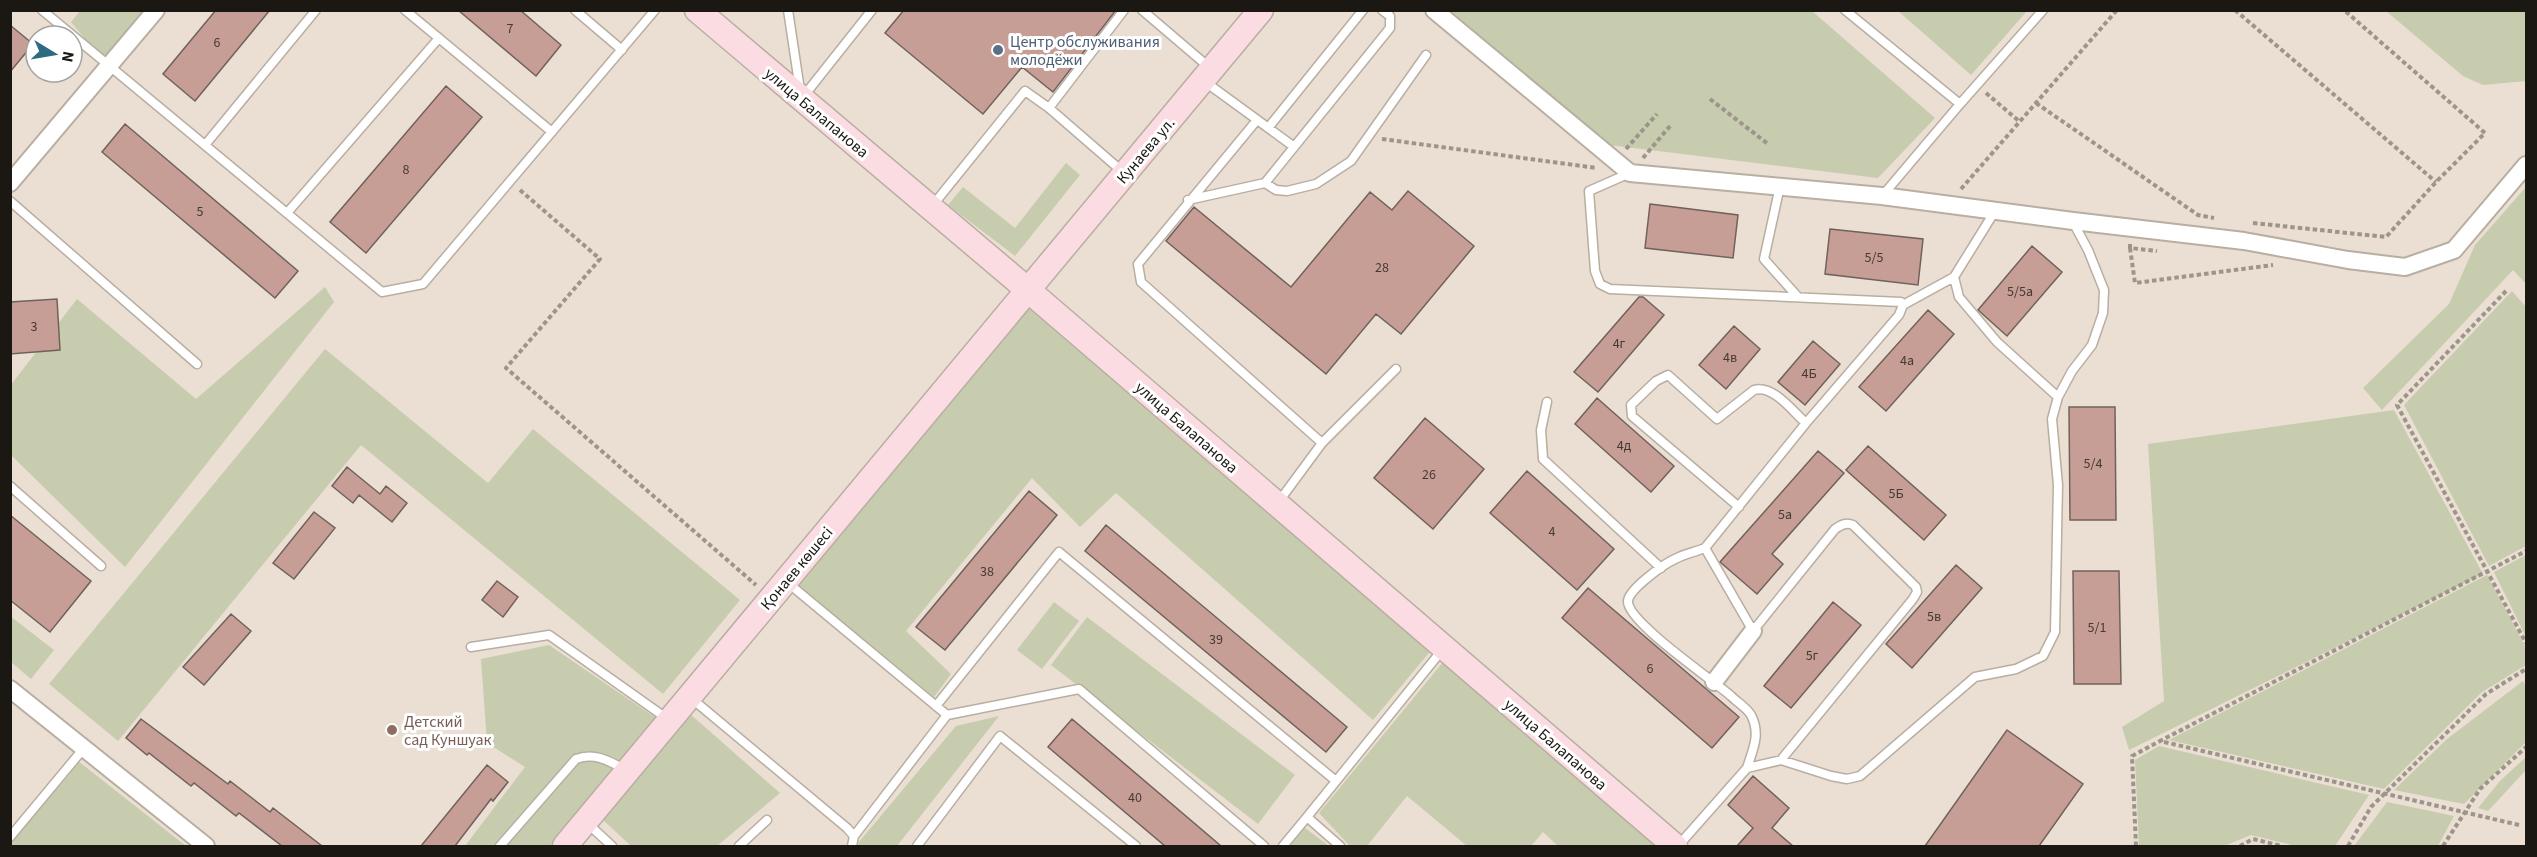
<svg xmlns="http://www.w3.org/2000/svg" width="2537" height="857" viewBox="0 0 2537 857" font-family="'Source Sans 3',sans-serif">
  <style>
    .green { fill: #c6ccad }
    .building { fill: #c79e96; stroke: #71615d; stroke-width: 1.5 }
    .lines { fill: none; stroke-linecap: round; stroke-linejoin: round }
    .lane-casing { stroke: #b8aea1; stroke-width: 11 }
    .street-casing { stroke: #b8aea1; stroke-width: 20 }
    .secondary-casing { stroke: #b8aea1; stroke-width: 27 }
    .path { stroke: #9d958b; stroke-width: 4; stroke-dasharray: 4.5 3; stroke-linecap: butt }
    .lane { stroke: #fff; stroke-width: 8 }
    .street { stroke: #fff; stroke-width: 16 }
    .secondary { stroke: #fcdce3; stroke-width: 24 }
    .service-dot { fill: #5c6f8a; stroke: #fff; stroke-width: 2 }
    .education-dot { fill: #8d6e63; stroke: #fff; stroke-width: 2 }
    .labels { text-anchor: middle; stroke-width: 6; stroke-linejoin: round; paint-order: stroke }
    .number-label { font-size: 14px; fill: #463a34 }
    .service-label { font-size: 16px; fill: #4e5e75; stroke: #fff; text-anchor: start }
    .street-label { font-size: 16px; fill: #1b1813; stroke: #fff }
    .education-label { font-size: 16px; fill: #785e54; stroke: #fff; text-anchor: start }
  </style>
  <rect width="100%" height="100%" fill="#eadfd2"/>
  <path class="green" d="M 1897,10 L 2027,10 L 2027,11 L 1971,75 Z
    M 80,11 L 145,11 L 103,61 L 71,22 Z
    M 1449,11 L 1812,11 L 1935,118 L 1878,178 L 1609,145 Z
    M 2386,11 L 2526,11 L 2526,81 L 2483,85 L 2463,76 Z
    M 1066,163 L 1080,175 L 1015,256 L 948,205 L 963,187 L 1015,228 Z
    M 2526,187 L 2526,284 L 2513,270 L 2382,410 L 2363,388 L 2449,304 L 2475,245 Z
    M 325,287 L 334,302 L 125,567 L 11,455 L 10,386 L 77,299 L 196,399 Z
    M 2512,291 L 2526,307 L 2526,546 L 2489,566 L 2404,405 Z
    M 1032,298 L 1433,648 L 1373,720 L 1116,493 L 1080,527 L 1032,478 L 906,631 L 951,674 L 934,697 L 793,581 Z
    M 325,349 L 488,483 L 533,429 L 740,600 L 663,694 L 361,445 L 118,741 L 49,684 Z
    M 2394,410 L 2483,574 L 2129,750 L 2122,727 L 2164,701 L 2148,444 Z
    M 2526,555 L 2526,637 L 2494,572 Z
    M 2487,575 L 2526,648 L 2526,665 L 2482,692 L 2384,789 L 2169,740 Z
    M 1054,602 L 1079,621 L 1042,669 L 1017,650 Z
    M 10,616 L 54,650 L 31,679 L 11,662 Z
    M 1087,617 L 1295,775 L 1258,824 L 1051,665 Z
    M 549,645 L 659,720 L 554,846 L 465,846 L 525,767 L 487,743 L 481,659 Z
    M 1448,656 L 1664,846 L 1558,846 L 1543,832 L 1531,846 L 1467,846 L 1407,796 L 1367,846 L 1350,846 L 1319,813 Z
    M 2523,681 L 2526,687 L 2526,742 L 2464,804 L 2394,790 L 2447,739 Z
    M 690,714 L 780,793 L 717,846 L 631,846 L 601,818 Z
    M 999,716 L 897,846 L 858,846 L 859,842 L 956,726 Z
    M 2159,746 L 2369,795 L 2335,846 L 2296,846 L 2251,835 L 2224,846 L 2139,846 L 2135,760 Z
    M 73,757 L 186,846 L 11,846 L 11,841 L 70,774 Z
    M 2526,757 L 2526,770 L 2488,811 L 2478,808 L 2500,781 Z
    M 2387,802 L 2454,816 L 2438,846 L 2354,846 Z
    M 1305,828 L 1329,846 L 1290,846 Z"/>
  <path class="building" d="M 216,10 L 270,10 L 195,101 L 163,74 Z
    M 458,10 L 520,10 L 561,45 L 536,76 Z
    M 904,10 L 1116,10 L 1053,92 L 1022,67 L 983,114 L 885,33 Z
    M 10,25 L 33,44 L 10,72 Z
    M 446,86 L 482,117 L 366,253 L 330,222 Z
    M 125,124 L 298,271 L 275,298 L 102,152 Z
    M 1408,191 L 1474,246 L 1401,334 L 1376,314 L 1326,374 L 1166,241 L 1194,207 L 1291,287 L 1370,192 L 1392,210 Z
    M 1650,204 L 1738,215 L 1733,258 L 1645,248 Z
    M 1830,229 L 1923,239 L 1918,285 L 1825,274 Z
    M 2032,246 L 2062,272 L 2007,336 L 1978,310 Z
    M 1639,297 L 1643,297 L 1664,315 L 1598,392 L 1574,372 Z
    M 57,299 L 60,350 L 10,354 L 10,302 Z
    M 1928,310 L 1954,334 L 1886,411 L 1859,387 Z
    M 1734,326 L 1760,349 L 1726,389 L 1699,365 Z
    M 1813,341 L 1840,364 L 1805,405 L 1778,382 Z
    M 1597,398 L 1674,466 L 1651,492 L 1575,424 Z
    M 2069,407 L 2115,407 L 2116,520 L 2070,520 Z
    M 1425,418 L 1484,469 L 1433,529 L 1374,478 Z
    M 1868,446 L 1946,515 L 1924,540 L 1846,470 Z
    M 1818,451 L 1844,473 L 1772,554 L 1783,564 L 1757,594 L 1720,562 Z
    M 347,467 L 380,494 L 386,486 L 407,503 L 392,522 L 359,495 L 353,503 L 332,486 Z
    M 1527,471 L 1614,549 L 1577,590 L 1490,513 Z
    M 1029,491 L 1057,515 L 945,650 L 916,627 Z
    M 314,512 L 335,528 L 294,579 L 273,563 Z
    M 10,515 L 91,581 L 50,632 L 10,600 Z
    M 1106,525 L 1347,727 L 1326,752 L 1085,551 Z
    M 1956,565 L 1982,588 L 1912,668 L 1886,644 Z
    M 2073,571 L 2119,571 L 2121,684 L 2074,684 Z
    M 497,581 L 518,597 L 503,617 L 482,600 Z
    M 1588,588 L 1739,717 L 1712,748 L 1562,618 Z
    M 1833,602 L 1861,625 L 1791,708 L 1764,686 Z
    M 231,614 L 251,631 L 204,685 L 183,667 Z
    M 141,719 L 228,784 L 230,781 L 270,812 L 273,808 L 322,846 L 282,846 L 239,813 L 236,816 L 194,783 L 191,786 L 149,753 L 147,755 L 126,738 Z
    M 1072,719 L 1221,846 L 1165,846 L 1048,747 Z
    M 2007,730 L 2083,784 L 2039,846 L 1925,846 Z
    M 487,765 L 508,782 L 493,801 L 491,799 L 455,846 L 421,846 Z
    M 1753,776 L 1789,808 L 1772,828 L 1793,846 L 1737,846 L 1753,828 L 1728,805 Z"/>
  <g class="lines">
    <g class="lane-casing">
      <path id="lane" d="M 42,10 L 382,292 L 423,284 L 655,10
        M 405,10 L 552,132
        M 575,10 L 622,50
        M 788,10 L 800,90
        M 1142,10 L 1210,68
        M 1845,10 L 1960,104 L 2043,10
        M 1204,81 L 1293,146
        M 803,97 L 872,10
        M 1049,108 L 1124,10
        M 1257,120 L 1138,264 L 1141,282 L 1322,443
        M 1268,128 L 1363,10
        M 205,145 L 316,10
        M 1630,173 L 1589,191 L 1595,271 L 1600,284 L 1610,289 L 1901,302 L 1903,305 L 1899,315 L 1806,423 L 1705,548 L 1753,631 L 1835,529 C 1841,525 1846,522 1853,525 L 1916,587 L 1917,592 L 1913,599 L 1781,760 L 1831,776 L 1847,779 L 1860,776 L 1975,677 L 2016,669 L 2043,656 L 2055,632 L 2058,485 L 2052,419 L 2058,397 L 2072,371 L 2092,345 L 2103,313 L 2104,290 L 2088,250 L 2073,222
        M 1265,183 L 1276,190 L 1287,191 L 1316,184 L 1351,161 L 1426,55
        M 1780,186 L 1764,259 L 1797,296
        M 1883,195 L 1960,104
        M 1188,200 L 1265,183 L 1390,28 L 1390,16 L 1382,10
        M 10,201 L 197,364
        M 933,205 L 1025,91 L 1049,108 L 1124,173
        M 1995,211 L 1954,277 L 1959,297 L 1997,342 L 2058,397
        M 287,213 L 439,38
        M 1903,305 L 1954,277
        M 1547,402 L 1541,430 L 1543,459 L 1661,568
        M 10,486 L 101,566
        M 1277,504 L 1322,443 L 1396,369
        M 1739,507 L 1632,416 L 1631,405 L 1656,381 L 1668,375 L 1717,419 L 1754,390 C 1773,384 1793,412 1806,423
        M 1705,548 C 1695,552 1684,554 1675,559 C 1664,564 1629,589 1628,601 C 1626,621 1713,680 1731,696 C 1737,702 1747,708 1751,715 C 1761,734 1753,749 1747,768
        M 788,583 L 947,715 L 854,836
        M 471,647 L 549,635 L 669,720
        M 691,698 L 847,828 L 854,836 L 852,846
        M 936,706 L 1059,552 L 1336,781
        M 947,715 L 1079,689 L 1264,846
        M 586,822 L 612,846
        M 10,837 L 84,748
        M 500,846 L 576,759 C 595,752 609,761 626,770
        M 739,846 L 767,820
        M 917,846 L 1000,736 L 1136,846
        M 1283,846 L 1307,817
        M 1340,846 L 1307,817 L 1443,649
        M 1678,846 L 1747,768 L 1781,760"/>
    </g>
    <g class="street-casing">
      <path id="street" d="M 1434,10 L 1630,173 L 1882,196 L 2073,221 L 2244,241 L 2348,260 L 2405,267 L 2454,250 L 2526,165
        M 10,183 L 156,10
        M 1714,682 L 1753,631
        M 10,689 L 206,846"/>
    </g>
    <g class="secondary-casing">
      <path id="secondary" d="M 697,10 L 1028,290 L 1675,846
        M 565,846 L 1261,10"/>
    </g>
    <path class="path" d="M 2235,10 L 2436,182
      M 1986,93 L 2020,122
      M 1710,99 L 1768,144
      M 2036,103 L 2198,215 L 2214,218
      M 1382,139 L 1597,168
      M 1626,149 L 1657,114
      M 1643,158 L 1670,126
      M 1961,189 L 2117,10
      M 520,190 L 600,259 L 506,368 L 756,585
      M 2253,223 L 2386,237 L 2436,182 L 2485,133 L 2344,10
      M 2130,244 L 2130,248 L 2157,251
      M 2130,248 L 2135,283 L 2273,265
      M 2506,291 L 2397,405 L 2526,643
      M 2519,825 L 2160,741 L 2526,551
      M 2136,846 L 2132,756 L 2160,741
      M 2240,846 L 2253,839 L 2282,846
      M 2348,846 L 2371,807 L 2486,694 L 2526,669
      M 2443,846 L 2480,789 L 2526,747"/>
    <use href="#lane" class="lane"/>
    <use href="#street" class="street"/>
    <use href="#secondary" class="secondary"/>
  </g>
  <circle class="service-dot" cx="998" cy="50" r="6"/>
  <circle class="education-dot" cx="392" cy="730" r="6"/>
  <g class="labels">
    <g class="number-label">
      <text x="510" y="33">7</text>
      <text x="217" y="47">6</text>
      <text x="406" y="174">8</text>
      <text x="200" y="216">5</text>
      <text x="1874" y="262">5/5</text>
      <text x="1382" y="272">28</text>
      <text x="2020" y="296">5/5а</text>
      <text x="34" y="331">3</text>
      <text x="1619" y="348">4г</text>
      <text x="1730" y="362">4в</text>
      <text x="1907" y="365">4а</text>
      <text x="1809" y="378">4Б</text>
      <text x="1624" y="450">4д</text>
      <text x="2093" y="468">5/4</text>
      <text x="1429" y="479">26</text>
      <text x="1896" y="498">5Б</text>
      <text x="1785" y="519">5а</text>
      <text x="1552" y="536">4</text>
      <text x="987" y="576">38</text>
      <text x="1934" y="621">5в</text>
      <text x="2097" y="632">5/1</text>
      <text x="1216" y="644">39</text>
      <text x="1812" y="660">5г</text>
      <text x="1650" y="673">6</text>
      <text x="1135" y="802">40</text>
    </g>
    <g class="service-label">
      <text x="1010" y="47">Центр обслуживания<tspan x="1010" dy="18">молодёжи</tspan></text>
    </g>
    <g class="street-label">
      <text transform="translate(817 112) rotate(40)" y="6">улица Балапанова</text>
      <text transform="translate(1145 150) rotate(-50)" y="6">Кунаева ул.</text>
      <text transform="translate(1187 427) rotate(41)" y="6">улица Балапанова</text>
      <text transform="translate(796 568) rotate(-50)" y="6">Қонаев көшесі</text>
      <text transform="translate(1556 744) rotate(41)" y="6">улица Балапанова</text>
    </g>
    <g class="education-label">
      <text x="404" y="727">Детский<tspan x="404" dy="18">сад Куншуак</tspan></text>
    </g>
  </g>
  <rect width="2537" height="857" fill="none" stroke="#1b1813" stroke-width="24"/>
  <g transform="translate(54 54) rotate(101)"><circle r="28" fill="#ffffff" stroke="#a4a3a1" stroke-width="1.5"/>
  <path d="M0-4.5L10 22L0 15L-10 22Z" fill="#2d6b81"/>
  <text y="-9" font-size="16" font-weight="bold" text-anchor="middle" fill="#1b1813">N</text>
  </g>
</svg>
